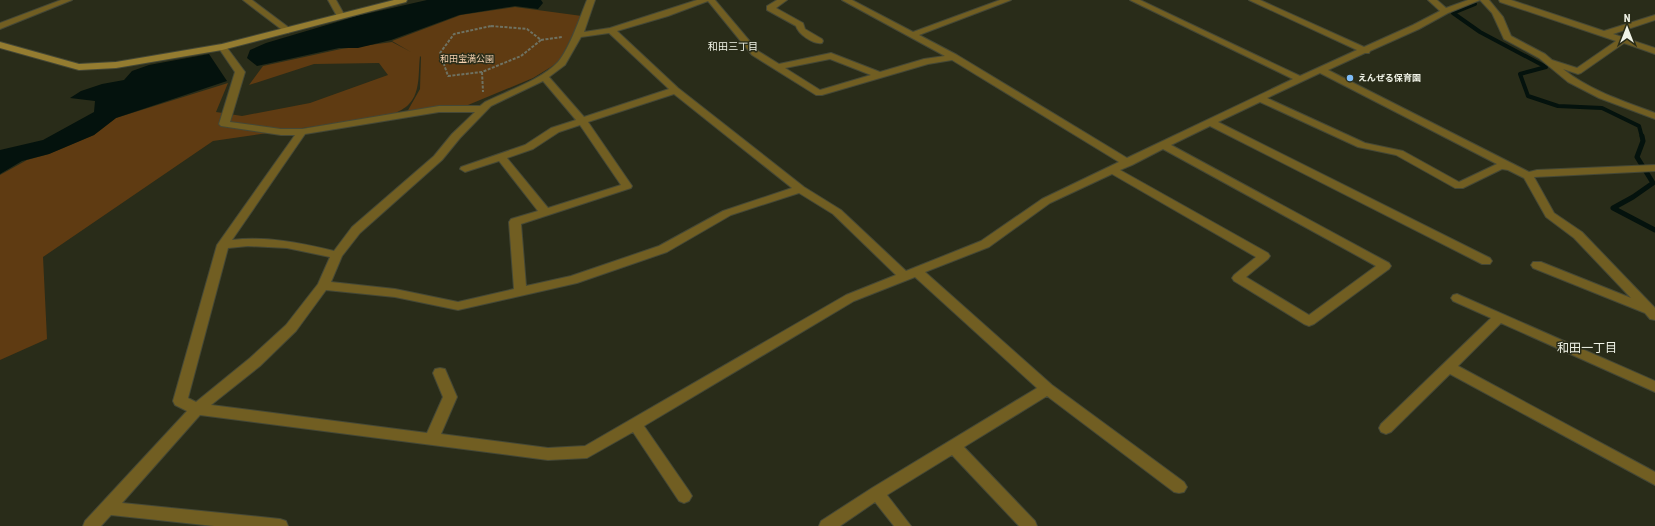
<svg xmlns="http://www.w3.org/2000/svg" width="1655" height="526" viewBox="0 0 1655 526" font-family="'Roboto Condensed','Noto Sans JP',sans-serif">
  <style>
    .green { fill: #5f3b12 }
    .water { fill: #04120d }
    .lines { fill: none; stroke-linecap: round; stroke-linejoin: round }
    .stream-far1 { stroke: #04120d; stroke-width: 4 }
    .stream { stroke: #04120d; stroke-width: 5 }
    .street-casing { stroke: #454836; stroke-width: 2 }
    .secondary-casing { stroke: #454836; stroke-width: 2 }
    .path { stroke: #6f7262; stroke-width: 2; stroke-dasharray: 3 1.5; stroke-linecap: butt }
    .street { fill: #715e22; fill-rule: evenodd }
    .secondary { fill: #947c30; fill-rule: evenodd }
    .poi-dot { fill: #7ebdf9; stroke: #292c19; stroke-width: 1.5 }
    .labels { text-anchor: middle; stroke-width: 3; stroke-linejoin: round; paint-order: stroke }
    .far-park-label { font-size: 9px; fill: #f5d1af; stroke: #292c19 }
    .far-poi-label { font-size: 9px; font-weight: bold; fill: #f0f3e7; stroke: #292c19; text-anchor: start }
    .far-neighbourhood-label { font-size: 10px; fill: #f0f3e7; stroke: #292c19 }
    .neighbourhood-label { font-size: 12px; fill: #f0f3e7; stroke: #292c19 }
  </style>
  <rect width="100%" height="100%" fill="#292c19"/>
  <path class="green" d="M 515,7 L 582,16 L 559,62 L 533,78 L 468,105 L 440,107 L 407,112 L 420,89 L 421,57 L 420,56 C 418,71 421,92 409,104 C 405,109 398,111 393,115 L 213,141 L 43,257 L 47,339 L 0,360 L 0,175 L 27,160 L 49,154 L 94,135 L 116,118 L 228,83 L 216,112 L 242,116 L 310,103 L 388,75 L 379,63 L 314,64 L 249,85 L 263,66 L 341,49 L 392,42 L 411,52 L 392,41 L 461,15 Z"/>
  <path class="water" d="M 427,0 L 541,0 L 543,3 L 538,9 L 515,6 L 459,15 L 391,40 L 358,48 L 339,48 L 257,66 L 247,58 L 250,50 L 266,43 L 357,16 Z
    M 209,54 L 227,81 L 116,118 L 94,135 L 49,154 L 22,161 L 0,174 L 0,150 L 43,140 L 94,112 L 95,101 L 70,98 L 81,91 L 102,84 L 124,80 L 132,71 L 149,65 Z"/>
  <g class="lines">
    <path class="stream-far1" d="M 1472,0 L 1475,4 L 1453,13 L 1480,32 L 1546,67 L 1520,74 L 1528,96 L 1558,106 L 1602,108 L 1639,126 L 1642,137"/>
    <path class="stream" d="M 1642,136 L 1643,141 L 1637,157 L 1653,183 L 1633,197 L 1613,208 L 1655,230"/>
    <g class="street-casing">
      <path id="street" d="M 61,0 L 72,0 L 0,29 L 0,23 Z
        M 243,0 L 252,0 L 292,30 L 288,33 L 285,32 Z
        M 328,0 L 336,0 L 345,16 L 344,18 L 338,18 Z
        M 587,0 L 595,0 L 584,32 L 610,28 L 697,0 L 715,0 L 758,51 L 779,64 L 831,53 L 880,72 L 924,59 L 945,56 L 842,0 L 852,0 L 913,32 L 1000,0 L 1011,0 L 919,35 L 957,55 L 1127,158 L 1293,79 L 1130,0 L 1140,0 L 1300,76 L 1357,50 L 1249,0 L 1260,0 L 1364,47 L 1413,25 L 1440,11 L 1428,0 L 1437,0 L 1446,8 L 1468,0 L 1489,0 L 1503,17 L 1511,36 L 1545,54 L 1552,60 L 1577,68 L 1616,41 L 1500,2 L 1499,0 L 1511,0 L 1604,31 L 1655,15 L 1655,20 L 1613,34 L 1655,48 L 1655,54 L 1624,43 L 1581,73 L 1578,74 L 1563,69 C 1589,90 1623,101 1655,113 L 1655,119 L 1599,98 L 1568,82 L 1539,58 L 1504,39 L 1492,13 L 1480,0 L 1448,13 L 1419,29 L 1370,51 L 1369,53 L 1365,53 L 1328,70 L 1529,172 L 1537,170 L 1655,165 L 1655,171 L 1534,177 L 1554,213 L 1582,232 L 1655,308 L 1655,320 L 1650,319 L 1645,313 L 1533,268 L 1531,265 L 1533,262 L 1541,262 L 1631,298 L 1574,238 L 1546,217 L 1524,178 L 1508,170 L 1502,169 L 1463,188 L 1455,188 L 1396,155 L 1358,147 L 1260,102 L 1218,122 L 1490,258 L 1492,261 L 1490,264 L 1482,264 L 1210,126 L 1171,145 L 1389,263 L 1391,266 L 1389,269 L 1314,324 L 1309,326 L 1304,324 L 1234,281 L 1232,278 L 1234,275 L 1256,257 L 1112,174 L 1050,203 L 989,247 L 925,272 L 1052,385 L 1184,482 L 1187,487 L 1184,492 L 1179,493 L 1174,492 L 1047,396 L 964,447 L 1035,521 L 1037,526 L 1019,526 L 952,455 L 887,495 L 911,526 L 894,526 L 875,502 L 840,526 L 819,526 L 821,521 L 872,488 L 1037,388 L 915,277 L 854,301 L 644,426 L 689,491 L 692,496 L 689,501 L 684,503 L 679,501 L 633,432 L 587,458 L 548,460 L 200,415 L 122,503 L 280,519 L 286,521 L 288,526 L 214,526 L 111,515 L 101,526 L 83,526 L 85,521 L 187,411 L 175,405 L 173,401 L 217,245 L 295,135 L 281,135 L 221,126 L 219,124 L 235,72 L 218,47 L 219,45 L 225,45 L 245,72 L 230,122 L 281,129 L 302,129 L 439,106 L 480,106 L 485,102 C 507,91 541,80 558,62 C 570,48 580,17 587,0 ZM 708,1 L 752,55 L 816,95 L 822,95 L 928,64 L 952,60 L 1119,162 L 1042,199 L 981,241 L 906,271 L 841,210 L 804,187 L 678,88 L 617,31 L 668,16 ZM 609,33 L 669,89 L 584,117 L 549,77 L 565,65 L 581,37 ZM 830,59 L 871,75 L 820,90 L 785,68 ZM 1320,73 L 1497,164 L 1459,182 L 1403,151 L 1365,143 L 1267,98 ZM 543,81 L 576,120 L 551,128 L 525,145 L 461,167 L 460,169 L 465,172 L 499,161 L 538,211 L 511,219 L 509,222 L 514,289 L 458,302 L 395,289 L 331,282 L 342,256 L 360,233 L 442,160 L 460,138 L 491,106 ZM 674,94 L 792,188 L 723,211 L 659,246 L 571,276 L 526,286 L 521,224 L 631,188 L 632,186 L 588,122 ZM 439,112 L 475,112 L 452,134 L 434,156 L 352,227 L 334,251 C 300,243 267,236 232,240 L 305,134 ZM 580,125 L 621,185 L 548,208 L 507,158 L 533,149 L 559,132 ZM 1163,149 L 1376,266 L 1309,315 L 1246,277 L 1268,259 L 1270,256 L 1268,253 L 1120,170 L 1132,165 ZM 799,193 L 833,214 L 896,275 L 846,295 L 585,446 L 548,448 L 441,434 L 457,397 L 445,369 L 440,368 L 435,369 L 433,373 L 443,397 L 427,433 L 211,405 L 260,366 L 296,331 L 326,290 L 395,297 L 458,310 L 577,283 L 667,252 L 731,215 ZM 248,246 L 287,248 L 330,257 L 318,284 L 286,325 L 250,358 L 196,402 L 188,398 L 228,248 Z
        M 777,0 L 787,0 L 776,8 L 803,23 L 805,29 L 822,39 L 823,41 L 822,43 C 814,45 798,34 796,26 L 767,10 L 767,6 Z
        M 1457,294 L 1655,381 L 1655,392 L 1501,323 L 1458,366 L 1655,472 L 1655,485 L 1450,374 L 1391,432 L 1386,434 L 1381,432 L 1379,428 L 1381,424 L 1491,318 L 1453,301 L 1451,298 L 1453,295 Z"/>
    </g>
    <g class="secondary-casing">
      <path id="secondary" d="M 394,0 L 407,0 L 406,2 L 222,50 L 116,68 L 79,70 L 0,48 L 0,42 L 79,64 L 116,62 L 222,44 Z"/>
    </g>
    <path class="path" d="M 491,26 L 527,29 L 541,40 L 521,56 L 482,72 L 448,76 L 440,53 L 454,34 Z
      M 541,40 L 562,37
      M 482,72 L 483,92"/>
    <use href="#street" class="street"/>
    <use href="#secondary" class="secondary"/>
  </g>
  <circle class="poi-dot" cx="1350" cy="78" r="4"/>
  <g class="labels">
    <g class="far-park-label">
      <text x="467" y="62">和田宝満公園</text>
    </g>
    <g class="far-poi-label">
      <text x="1358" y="81">えんぜる保育園</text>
    </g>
    <g class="far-neighbourhood-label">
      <text x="733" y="50">和田三丁目</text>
    </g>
    <g class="neighbourhood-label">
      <text x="1587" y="352">和田一丁目</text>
    </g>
  </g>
  <g transform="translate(1627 28)" stroke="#292c19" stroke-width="3" paint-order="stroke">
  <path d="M0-3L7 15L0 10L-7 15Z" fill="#f0f3e7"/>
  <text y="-6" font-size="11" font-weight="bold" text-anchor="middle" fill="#f0f3e7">N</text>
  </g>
</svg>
